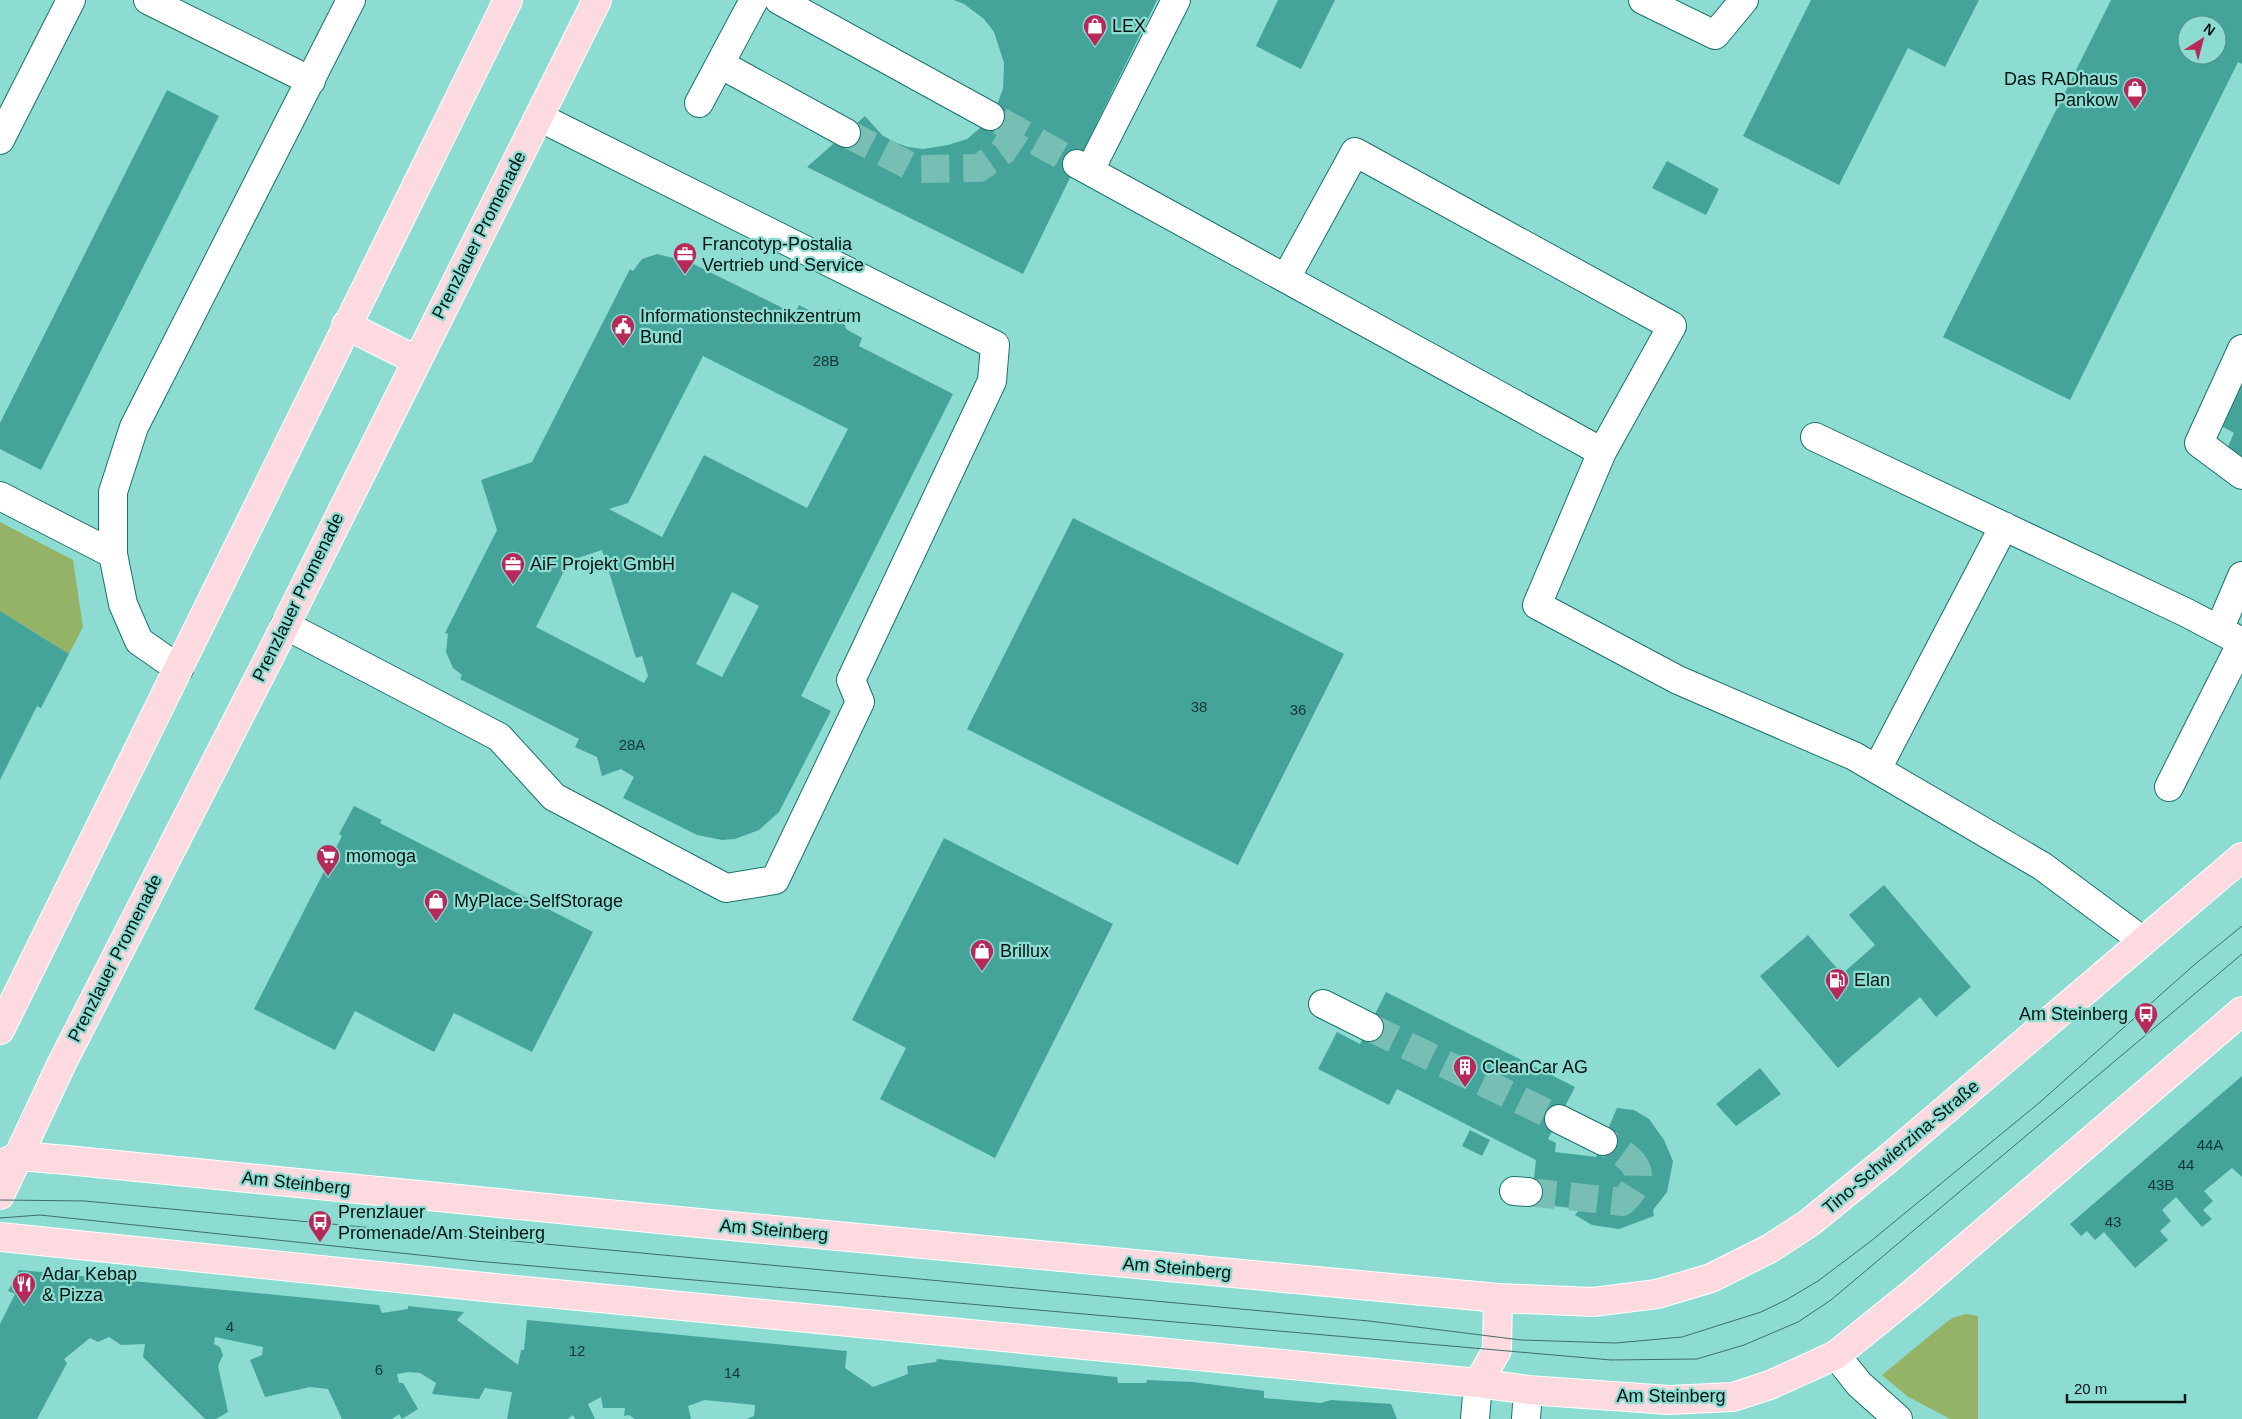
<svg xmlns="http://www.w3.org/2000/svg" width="2242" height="1419" viewBox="0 0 2242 1419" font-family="Helvetica,sans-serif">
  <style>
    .green { fill: #95b367 }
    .building { fill: #45a49a; fill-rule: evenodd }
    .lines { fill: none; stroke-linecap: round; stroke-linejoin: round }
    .minor-tunnel { stroke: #77beb5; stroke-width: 28; stroke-dasharray: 28 14; stroke-linecap: butt }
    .minor-casing { stroke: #1a726a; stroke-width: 30 }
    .major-casing { stroke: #fff; stroke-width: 30 }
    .minor { stroke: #fff; stroke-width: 28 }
    .major { stroke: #fdd9e0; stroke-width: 28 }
    .tram { stroke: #3f6e69; stroke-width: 1 }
    .labels { text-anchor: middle; stroke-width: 4.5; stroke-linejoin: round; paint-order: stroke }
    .number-label { font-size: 15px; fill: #113834 }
    .poi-label { font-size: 18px; fill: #001412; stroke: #8cdcd2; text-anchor: start }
    .street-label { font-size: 18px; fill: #001412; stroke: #8cdcd2 }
  </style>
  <rect width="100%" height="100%" fill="#8cdcd2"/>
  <path class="green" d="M 0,522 L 73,560 L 83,627 L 69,654 L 0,611 Z
    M 1966,1314 L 1978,1316 L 1978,1419 L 1950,1419 L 1907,1396 L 1882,1375 L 1944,1324 L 1952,1318 Z"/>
  <path class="building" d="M 954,0 L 1157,0 L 1023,274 L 807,167 L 865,116 L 882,135 L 894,142 L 908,147 L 923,149 L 948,145 L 967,139 L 979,129 L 997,105 L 1003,89 L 1004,63 L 994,32 L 984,19 L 964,4 Z
    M 1278,0 L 1335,0 L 1301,69 L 1256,46 Z
    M 1811,0 L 1979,0 L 1945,67 L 1908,48 L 1839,185 L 1743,136 Z
    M 2111,0 L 2242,0 L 2242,64 L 2238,62 L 2070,400 L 1943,337 ZM 2187,25 L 2217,25 L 2217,55 L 2187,55 Z
    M 167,90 L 219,116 L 41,470 L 0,449 L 0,423 Z
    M 1667,161 L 1719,189 L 1706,215 L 1652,188 Z
    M 657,254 L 673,258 L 675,255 L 795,314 L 799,305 L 820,316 L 840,309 L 846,329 L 862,338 L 859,346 L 953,394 L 801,696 L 831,711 L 779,812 L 759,830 L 735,839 L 722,840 L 697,835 L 623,798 L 634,777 L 621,769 L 602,776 L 597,757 L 575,747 L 579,739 L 460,679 L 462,675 L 453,668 L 446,652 L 448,634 L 445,633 L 497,530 L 481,480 L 532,462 L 630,269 L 633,271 L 642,259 ZM 703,356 L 848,429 L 807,508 L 704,455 L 662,537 L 609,509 L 628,503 ZM 602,550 L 636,658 L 642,656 L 648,676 L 644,683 L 536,627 L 569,561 ZM 732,592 L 759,606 L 722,677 L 696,664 Z
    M 2242,379 L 2242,459 L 2226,451 L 2234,433 L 2220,425 Z
    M 1073,518 L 1344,654 L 1238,865 L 967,729 Z
    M 0,611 L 69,654 L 41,708 L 37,706 L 0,780 Z
    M 354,806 L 382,820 L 380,823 L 593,932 L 532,1052 L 454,1013 L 434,1052 L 355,1011 L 335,1050 L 254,1009 L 342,836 L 339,834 Z
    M 944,838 L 1113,924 L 995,1158 L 880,1099 L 906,1048 L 852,1020 Z
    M 1884,885 L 1971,987 L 1936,1017 L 1920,997 L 1838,1068 L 1760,976 L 1808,935 L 1842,974 L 1875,945 L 1849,915 Z
    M 1386,992 L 1575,1087 L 1548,1139 L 1556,1143 L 1555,1152 L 1596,1157 L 1617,1108 L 1634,1110 L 1649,1119 L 1664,1140 L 1673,1161 L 1667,1192 L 1653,1210 L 1654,1216 L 1619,1229 L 1592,1225 L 1575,1215 L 1580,1209 L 1528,1203 L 1528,1180 L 1534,1178 L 1536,1160 L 1397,1089 L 1389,1105 L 1318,1069 L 1337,1032 L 1360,1044 Z
    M 1760,1068 L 1781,1094 L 1736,1126 L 1716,1104 Z
    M 2242,1076 L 2242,1177 L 2232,1168 L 2204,1191 L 2213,1201 L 2203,1210 L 2212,1219 L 2202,1227 L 2176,1197 L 2162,1210 L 2171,1221 L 2160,1231 L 2168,1240 L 2135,1268 L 2104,1232 L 2095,1240 L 2087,1231 L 2081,1236 L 2070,1224 Z
    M 1470,1130 L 1490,1140 L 1482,1156 L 1462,1146 Z
    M 19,1270 L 53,1273 L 53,1281 L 61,1281 L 60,1274 L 379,1305 L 382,1313 L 408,1309 L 408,1306 L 464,1312 L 457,1320 L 518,1365 L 521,1350 L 524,1350 L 527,1320 L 847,1351 L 845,1368 L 873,1387 L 908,1374 L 907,1366 L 936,1362 L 937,1359 L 1117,1377 L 1118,1383 L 1146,1383 L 1147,1380 L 1192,1382 L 1264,1391 L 1264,1398 L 1321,1403 L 1331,1400 L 1391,1404 L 1397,1419 L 747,1419 L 754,1416 L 755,1405 L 705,1400 L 688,1406 L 691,1419 L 635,1419 L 629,1415 L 624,1416 L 625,1408 L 603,1408 L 601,1397 L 588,1404 L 595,1419 L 575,1419 L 573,1415 L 568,1419 L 507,1419 L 512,1392 L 485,1388 L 479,1399 L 432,1394 L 436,1383 L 420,1373 L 409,1372 L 397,1374 L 399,1383 L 403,1383 L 418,1409 L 402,1419 L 399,1414 L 392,1419 L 342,1419 L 328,1389 L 310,1387 L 265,1397 L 250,1360 L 262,1355 L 263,1347 L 215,1337 L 214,1344 L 220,1347 L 223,1355 L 218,1366 L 228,1412 L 216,1419 L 205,1419 L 143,1357 L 145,1344 L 121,1345 L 109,1337 L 98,1342 L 90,1338 L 64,1359 L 67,1363 L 37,1419 L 0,1419 L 0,1324 L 15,1294 L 8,1291 Z"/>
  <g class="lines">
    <path class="minor-tunnel" d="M 1000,121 L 1077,164
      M 846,133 L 916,169 L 979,168 L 1003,151 L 1017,130
      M 1369,1027 L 1559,1119
      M 1528,1192 L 1622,1202 C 1655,1171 1631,1158 1603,1141"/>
    <g class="minor-casing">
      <path id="minor" d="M 148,0 L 311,81
        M 779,0 L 990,116
        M 1643,0 L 1715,35 L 1744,0
        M 720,64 L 846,133
        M 699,103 L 754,0
        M 0,140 L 71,0
        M 1077,164 L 1602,452 L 1672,326 L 1355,152 L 1286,278
        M 1090,170 L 1176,0
        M 2242,349 L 2199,443 L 2242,475
        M 1815,437 L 2187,613 L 2242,642 L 2169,787
        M 1602,452 L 1537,605 L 1678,680 L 1854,756 L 2042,866 L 2143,941
        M 0,496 L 113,554
        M 285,625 L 499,737 L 554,797 L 726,888 L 775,880 L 860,702 L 851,680 L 992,381 L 995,345 L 539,117
        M 2219,630 L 2242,576
        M 179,669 L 139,641 L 123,604 L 113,554 L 113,492 L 134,427 L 351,0
        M 1877,769 L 2004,526
        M 1323,1004 L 1369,1027
        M 1559,1119 L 1603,1141
        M 1514,1191 L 1528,1192
        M 1836,1355 L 1859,1384 L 1898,1419
        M 1475,1419 L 1478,1383
        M 1526,1419 L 1528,1390"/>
    </g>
    <g class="major-casing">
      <path id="major" d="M 346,325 L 416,360
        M 0,1030 L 508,0
        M 0,1165 L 19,1156 L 67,1160 L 699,1223 L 1498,1298 L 1593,1302 L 1657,1294 L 1711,1278 L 1769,1249 L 1809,1223 L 1889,1158 L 2242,857
        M 0,1195 L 62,1063 L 270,656 L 597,0
        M 0,1237 L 495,1288 L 1478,1383 L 1528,1390 L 1669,1400 L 1733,1397 L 1770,1385 L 1836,1355 L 1914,1292 L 2242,1011
        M 1478,1383 L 1497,1350 L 1498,1298"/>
    </g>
    <use href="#minor" class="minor"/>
    <use href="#major" class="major"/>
    <path class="tram" d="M 0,1200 L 85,1201 L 1369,1321 L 1521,1340 L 1616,1343 L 1682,1337 L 1761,1312 L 1786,1300 L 1818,1281 L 1871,1241 L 2039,1103 L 2194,965 L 2242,926
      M 0,1218 L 40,1215 L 476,1261 L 1611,1360 L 1697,1359 L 1744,1345 L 1798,1322 L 1831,1300 L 2242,954"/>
  </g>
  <defs>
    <g id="shop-pin" transform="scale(1.25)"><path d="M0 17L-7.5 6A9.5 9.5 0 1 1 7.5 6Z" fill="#b72959" stroke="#8cdcd2"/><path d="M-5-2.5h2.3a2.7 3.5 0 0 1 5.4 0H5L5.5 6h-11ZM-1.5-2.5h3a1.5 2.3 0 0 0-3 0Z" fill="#fff"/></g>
    <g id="office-pin" transform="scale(1.25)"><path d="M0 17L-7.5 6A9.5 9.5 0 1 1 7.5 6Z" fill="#b72959" stroke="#8cdcd2"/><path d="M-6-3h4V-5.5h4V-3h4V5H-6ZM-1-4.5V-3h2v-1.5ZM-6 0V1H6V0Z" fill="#fff"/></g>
    <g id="civic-pin" transform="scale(1.25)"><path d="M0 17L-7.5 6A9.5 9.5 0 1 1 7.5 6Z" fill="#b72959" stroke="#8cdcd2"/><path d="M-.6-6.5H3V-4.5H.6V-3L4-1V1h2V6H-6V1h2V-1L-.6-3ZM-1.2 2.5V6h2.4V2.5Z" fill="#fff"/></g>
    <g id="supermarket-pin" transform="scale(1.25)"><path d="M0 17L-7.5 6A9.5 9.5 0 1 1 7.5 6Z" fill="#b72959" stroke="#8cdcd2"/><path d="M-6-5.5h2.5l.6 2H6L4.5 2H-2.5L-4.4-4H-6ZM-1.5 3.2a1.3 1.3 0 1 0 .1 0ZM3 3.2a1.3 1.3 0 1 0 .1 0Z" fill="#fff"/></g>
    <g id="fuel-pin" transform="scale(1.25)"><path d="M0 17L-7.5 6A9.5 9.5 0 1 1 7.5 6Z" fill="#b72959" stroke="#8cdcd2"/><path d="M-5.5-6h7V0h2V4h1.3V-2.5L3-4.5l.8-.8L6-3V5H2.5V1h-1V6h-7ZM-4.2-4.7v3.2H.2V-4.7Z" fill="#fff"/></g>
    <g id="bus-pin" transform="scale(1.25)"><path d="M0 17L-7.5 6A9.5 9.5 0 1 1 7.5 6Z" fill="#b72959" stroke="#8cdcd2"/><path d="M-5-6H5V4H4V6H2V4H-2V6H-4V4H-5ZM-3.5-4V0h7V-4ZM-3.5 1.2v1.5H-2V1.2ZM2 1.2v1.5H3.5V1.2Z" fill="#fff"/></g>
    <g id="building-pin" transform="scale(1.25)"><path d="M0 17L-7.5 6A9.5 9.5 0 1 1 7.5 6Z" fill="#b72959" stroke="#8cdcd2"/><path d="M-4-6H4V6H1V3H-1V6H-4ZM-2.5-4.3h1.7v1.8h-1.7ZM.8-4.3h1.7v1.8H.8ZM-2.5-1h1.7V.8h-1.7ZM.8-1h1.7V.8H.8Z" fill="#fff"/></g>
    <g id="restaurant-pin" transform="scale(1.25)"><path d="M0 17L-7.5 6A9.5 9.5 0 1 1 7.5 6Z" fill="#b72959" stroke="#8cdcd2"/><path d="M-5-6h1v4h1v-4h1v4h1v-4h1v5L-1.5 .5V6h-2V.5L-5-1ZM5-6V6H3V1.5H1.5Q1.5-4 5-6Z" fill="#fff"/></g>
  </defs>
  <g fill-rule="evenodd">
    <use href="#shop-pin" x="1095" y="26"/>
    <use href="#shop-pin" x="2135" y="89"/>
    <use href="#office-pin" x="685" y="254"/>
    <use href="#civic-pin" x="623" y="326"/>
    <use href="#office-pin" x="513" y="564"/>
    <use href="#supermarket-pin" x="328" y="856"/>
    <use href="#shop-pin" x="436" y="901"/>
    <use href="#shop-pin" x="982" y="951"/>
    <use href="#fuel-pin" x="1837" y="980"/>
    <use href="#bus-pin" x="2146" y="1014"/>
    <use href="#building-pin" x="1465" y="1067"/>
    <use href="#bus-pin" x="320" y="1222"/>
    <use href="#restaurant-pin" x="24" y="1284"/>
  </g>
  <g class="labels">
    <g class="number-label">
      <text x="826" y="366">28B</text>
      <text x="1199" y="712">38</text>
      <text x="1298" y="715">36</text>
      <text x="632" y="750">28A</text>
      <text x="2210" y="1150">44A</text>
      <text x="2186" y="1170">44</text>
      <text x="2161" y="1190">43B</text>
      <text x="2113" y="1227">43</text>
      <text x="230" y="1332">4</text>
      <text x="577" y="1356">12</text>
      <text x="379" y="1375">6</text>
      <text x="732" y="1378">14</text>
    </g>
    <g class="poi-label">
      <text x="1112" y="32">LEX</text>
      <text x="2118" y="85" text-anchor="end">Das RADhaus<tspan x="2118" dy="21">Pankow</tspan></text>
      <text x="702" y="250">Francotyp-Postalia<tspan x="702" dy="21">Vertrieb und Service</tspan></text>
      <text x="640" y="322">Informationstechnikzentrum<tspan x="640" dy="21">Bund</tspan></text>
      <text x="530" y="570">AiF Projekt GmbH</text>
      <text x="346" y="862">momoga</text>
      <text x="454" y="907">MyPlace-SelfStorage</text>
      <text x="1000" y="957">Brillux</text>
      <text x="1854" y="986">Elan</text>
      <text x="2128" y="1020" text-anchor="end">Am Steinberg</text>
      <text x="1482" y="1073">CleanCar AG</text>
      <text x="338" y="1218">Prenzlauer<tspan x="338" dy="21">Promenade/Am Steinberg</tspan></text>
      <text x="42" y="1280">Adar Kebap<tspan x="42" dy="21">&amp; Pizza</tspan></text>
    </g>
    <g class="street-label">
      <text transform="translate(479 235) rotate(-63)" y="6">Prenzlauer Promenade</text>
      <text transform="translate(298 597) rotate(-64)" y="6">Prenzlauer Promenade</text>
      <text transform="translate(115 958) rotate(-63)" y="6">Prenzlauer Promenade</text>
      <text transform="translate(1901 1147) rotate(-40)" y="6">Tino-Schwierzina-Straße</text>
      <text transform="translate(296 1183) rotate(6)" y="6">Am Steinberg</text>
      <text transform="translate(774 1230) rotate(5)" y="6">Am Steinberg</text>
      <text transform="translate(1177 1268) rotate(5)" y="6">Am Steinberg</text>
      <text x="1671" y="1402">Am Steinberg</text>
    </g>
  </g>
  <g transform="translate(2202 40) rotate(36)"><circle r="24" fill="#8cdcd2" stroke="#548c85"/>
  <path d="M0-4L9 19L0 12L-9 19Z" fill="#b72959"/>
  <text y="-8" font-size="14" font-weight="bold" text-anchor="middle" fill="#001412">N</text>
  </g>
  <path d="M2067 1394v8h118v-8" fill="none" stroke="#001412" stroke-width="2.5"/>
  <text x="2074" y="1394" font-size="15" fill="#001412" stroke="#8cdcd2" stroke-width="4" paint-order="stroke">20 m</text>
</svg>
